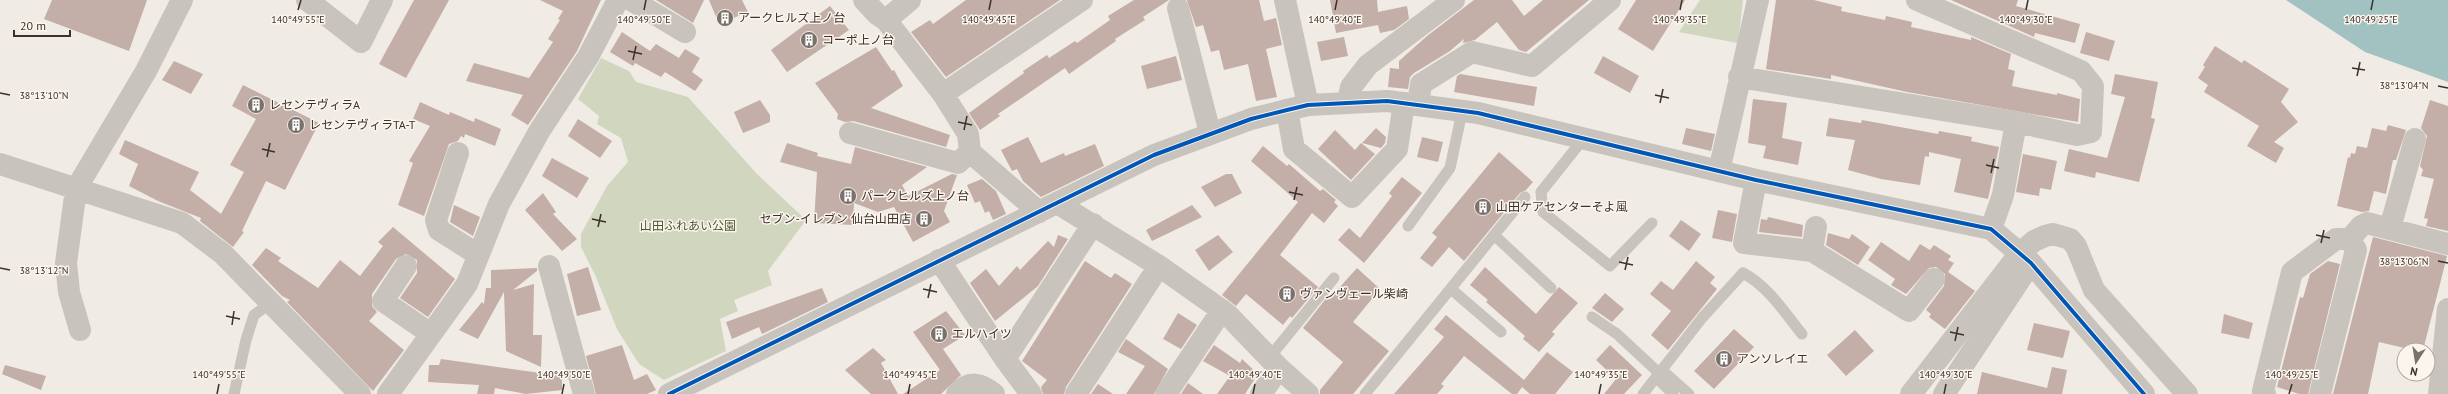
<svg xmlns="http://www.w3.org/2000/svg" width="2448" height="394" viewBox="0 0 2448 394" font-family="'PT Sans','Noto Sans JP',sans-serif">
  <style>
    .green { fill: #d1d6bf }
    .water { fill: #a1c2c1 }
    .building { fill: #c3afa7 }
    .lines { fill: none; stroke-linecap: round; stroke-linejoin: round }
    .service { stroke: #c9c3be; stroke-width: 11 }
    .minor { stroke: #c9c3be; stroke-width: 22 }
    .tertiary { stroke: #c9c3be; stroke-width: 22 }
    .cycleway-casing { stroke: #fbf5ee; stroke-width: 6 }
    .cycleway { stroke: #0057b8; stroke-width: 4 }
    .ticks { fill: none; stroke: #3b302b; stroke-width: 1.5 }
    .labels { text-anchor: middle; stroke-width: 3; stroke-linejoin: round; paint-order: stroke }
    .poi-label { font-size: 12px; fill: #3b302b; stroke: #fbf5ee; text-anchor: start }
    .park-label { font-size: 12px; fill: #4a5a2e; stroke: #fbf5ee }
    .ticks-label { font-size: 10px; text-anchor: middle; fill: #3b302b; stroke: #fbf5ee; stroke-width: 3; stroke-linejoin: round; paint-order: stroke }
  </style>
  <rect width="100%" height="100%" fill="#f0ebe5"/>
  <path class="green" d="M 1700,0 L 1743,0 L 1738,43 L 1679,32 Z
    M 601,58 L 629,71 L 636,82 L 688,97 L 757,174 L 806,220 L 768,271 L 772,285 L 734,300 L 738,311 L 720,319 L 726,351 L 664,380 L 639,364 L 617,329 L 596,277 L 581,247 L 581,234 L 607,186 L 628,162 L 621,138 L 597,124 L 599,116 L 578,99 Z"/>
  <path class="water" d="M 2286,0 L 2448,0 L 2448,82 L 2365,52 Z"/>
  <path class="building" d="M 52,0 L 147,0 L 129,51 L 44,19 Z
    M 414,0 L 449,0 L 406,78 L 379,64 Z
    M 540,0 L 601,0 L 577,51 L 528,125 L 511,115 L 523,95 L 466,81 L 474,63 L 529,78 L 553,42 L 548,39 L 560,20 L 558,19 L 563,11 Z
    M 656,0 L 704,0 L 693,23 Z
    M 709,0 L 742,0 L 748,12 L 719,24 Z
    M 966,0 L 1060,0 L 946,77 L 911,32 L 930,20 L 933,24 Z
    M 1134,0 L 1169,0 L 1143,17 L 1145,20 L 1115,39 L 1116,41 L 1069,74 L 1065,68 L 998,114 L 1000,116 L 980,130 L 969,113 L 1024,73 L 1023,71 L 1047,55 L 1049,58 L 1075,41 L 1077,43 L 1110,20 L 1108,16 Z
    M 1187,0 L 1259,0 L 1264,21 L 1276,18 L 1282,45 L 1266,49 L 1277,97 L 1256,101 L 1248,64 L 1224,70 L 1219,50 L 1211,52 L 1203,25 L 1196,27 Z
    M 1330,0 L 1377,0 L 1378,12 L 1407,6 L 1409,19 L 1394,30 L 1380,33 L 1378,25 L 1336,33 Z
    M 1474,0 L 1512,0 L 1524,16 L 1543,0 L 1589,0 L 1526,52 L 1519,50 L 1497,22 L 1475,40 L 1463,43 L 1464,39 L 1450,51 L 1414,73 L 1410,77 L 1408,89 L 1388,87 L 1390,68 L 1399,69 L 1399,61 L 1427,36 Z
    M 1636,0 L 1685,0 L 1653,51 L 1618,29 Z
    M 1776,0 L 1814,0 L 1842,7 L 1841,11 L 1885,20 L 1886,16 L 1912,22 L 1911,27 L 1971,40 L 1971,37 L 2011,54 L 2008,69 L 2015,71 L 2012,86 L 2057,95 L 2057,93 L 2080,99 L 2078,122 L 1907,92 L 1831,75 L 1831,79 L 1766,69 Z
    M 1951,0 L 2018,0 L 2016,6 L 2080,24 L 2075,43 L 2035,33 L 2034,37 Z
    M 830,6 L 849,30 L 787,72 L 771,50 Z
    M 622,32 L 650,51 L 656,44 L 679,58 L 685,49 L 700,58 L 692,72 L 703,80 L 695,91 L 665,72 L 661,77 L 635,63 L 633,66 L 610,52 Z
    M 2086,32 L 2115,41 L 2109,61 L 2080,53 Z
    M 1344,37 L 1348,56 L 1321,61 L 1317,42 Z
    M 2215,46 L 2242,63 L 2244,60 L 2289,89 L 2281,102 L 2298,122 L 2274,142 L 2284,148 L 2276,163 L 2247,146 L 2259,126 L 2204,92 L 2208,85 L 2198,78 L 2205,67 L 2203,65 Z
    M 876,47 L 892,71 L 894,70 L 903,86 L 871,108 L 950,135 L 946,147 L 853,121 L 845,122 L 837,119 L 838,114 L 815,83 Z
    M 1176,56 L 1182,80 L 1147,89 L 1141,66 Z
    M 1603,56 L 1639,76 L 1630,93 L 1594,73 Z
    M 174,61 L 203,74 L 191,94 L 162,80 Z
    M 1460,74 L 1537,87 L 1534,106 L 1454,92 L 1457,76 Z
    M 2115,74 L 2158,82 L 2151,118 L 2155,119 L 2139,182 L 2096,172 L 2095,178 L 2064,171 L 2069,149 L 2107,158 L 2125,97 L 2111,94 Z
    M 243,85 L 319,123 L 285,190 L 266,181 L 242,231 L 244,232 L 233,247 L 200,221 L 201,218 L 158,201 L 129,186 L 138,164 L 119,154 L 125,140 L 199,172 L 190,190 L 221,214 L 244,172 L 230,165 L 256,119 L 232,106 Z
    M 1753,99 L 1787,103 L 1782,138 L 1802,142 L 1798,165 L 1763,158 L 1766,146 L 1748,143 Z
    M 760,100 L 770,115 L 770,122 L 743,133 L 734,112 Z
    M 2430,100 L 2448,106 L 2448,231 L 2426,226 L 2428,219 L 2424,218 L 2434,179 L 2421,176 L 2423,170 L 2420,166 L 2427,136 L 2421,128 Z
    M 420,102 L 449,115 L 450,112 L 474,122 L 475,118 L 501,129 L 495,146 L 465,134 L 464,138 L 461,136 L 458,141 L 449,144 L 424,216 L 398,205 L 413,163 L 409,161 L 430,126 L 413,119 Z
    M 1829,118 L 1861,123 L 1862,120 L 1938,134 L 1939,131 L 1972,137 L 1971,141 L 1999,147 L 1988,199 L 1954,192 L 1961,159 L 1929,152 L 1929,157 L 1925,156 L 1920,185 L 1881,179 L 1848,170 L 1855,140 L 1826,136 Z
    M 578,119 L 612,141 L 600,158 L 568,136 Z
    M 2388,125 L 2406,130 L 2396,160 L 2393,160 L 2386,194 L 2374,191 L 2369,211 L 2362,212 L 2337,206 L 2348,157 L 2350,158 L 2351,153 L 2355,154 L 2357,146 L 2367,148 L 2372,128 L 2386,131 Z
    M 1376,128 L 1386,137 L 1385,143 L 1381,148 L 1362,143 Z
    M 1686,128 L 1715,134 L 1711,151 L 1682,144 Z
    M 1335,130 L 1355,150 L 1361,143 L 1375,154 L 1351,180 L 1318,149 Z
    M 1028,137 L 1041,163 L 1064,153 L 1065,156 L 1095,144 L 1104,166 L 1041,197 L 1023,181 L 1017,169 L 1012,171 L 1001,150 Z
    M 1422,137 L 1443,142 L 1438,162 L 1417,157 Z
    M 787,143 L 818,153 L 817,156 L 851,164 L 855,147 L 927,167 L 902,185 L 908,196 L 952,174 L 957,175 L 944,211 L 950,222 L 913,242 L 894,207 L 878,212 L 854,203 L 853,225 L 814,223 L 817,172 L 780,162 Z
    M 1263,146 L 1287,166 L 1289,164 L 1320,191 L 1323,189 L 1336,200 L 1334,202 L 1338,206 L 1324,223 L 1312,213 L 1280,255 L 1318,287 L 1292,318 L 1290,316 L 1283,325 L 1246,294 L 1236,306 L 1222,295 L 1298,202 L 1251,161 Z
    M 1499,152 L 1533,182 L 1526,190 L 1520,193 L 1464,261 L 1449,247 L 1432,267 L 1420,258 L 1437,237 L 1432,233 Z
    M 2023,154 L 2057,161 L 2051,190 L 2040,188 L 2039,196 L 2016,192 Z
    M 552,158 L 589,178 L 577,198 L 542,176 Z
    M 1226,174 L 1232,174 L 1242,193 L 1215,207 L 1201,187 Z
    M 1402,177 L 1422,193 L 1364,263 L 1338,240 L 1349,228 L 1360,238 L 1392,196 L 1389,193 Z
    M 982,179 L 996,191 L 1006,214 L 993,220 L 989,211 L 985,213 L 980,201 L 975,203 L 967,185 Z
    M 543,193 L 556,212 L 553,214 L 577,239 L 562,251 L 525,210 Z
    M 454,205 L 480,217 L 473,236 L 450,222 Z
    M 1192,205 L 1202,217 L 1152,241 L 1146,230 Z
    M 1718,210 L 1737,214 L 1732,242 L 1712,238 Z
    M 1768,217 L 1803,225 L 1802,237 L 1759,232 L 1761,219 L 1767,220 Z
    M 1681,220 L 1701,234 L 1689,251 L 1669,236 Z
    M 393,227 L 455,279 L 428,317 L 400,298 L 417,273 L 417,260 L 406,254 L 396,259 L 372,294 L 372,306 L 377,312 L 369,321 L 404,350 L 373,391 L 287,302 L 290,300 L 282,296 L 252,265 L 266,248 L 281,258 L 278,261 L 318,288 L 340,260 L 360,276 L 383,246 L 378,242 Z
    M 1828,233 L 1849,239 L 1852,234 L 1870,247 L 1858,265 L 1826,245 Z
    M 1058,235 L 1068,239 L 1038,286 L 995,321 L 970,283 L 986,269 L 999,286 L 1017,266 L 1020,270 L 1048,241 L 1054,247 Z
    M 1218,235 L 1233,252 L 1209,271 L 1195,250 Z
    M 2373,237 L 2447,256 L 2441,280 L 2423,350 L 2413,350 L 2379,342 L 2368,394 L 2333,394 Z
    M 1881,242 L 1909,261 L 1920,244 L 1930,250 L 1934,245 L 1951,256 L 1948,260 L 1954,263 L 1948,272 L 1975,291 L 1945,329 L 1929,317 L 1931,314 L 1926,310 L 1944,286 L 1945,274 L 1936,267 L 1929,268 L 1906,294 L 1891,285 L 1895,279 L 1868,260 Z
    M 1085,261 L 1111,278 L 1115,273 L 1132,284 L 1066,387 L 1064,394 L 1043,394 L 1041,387 L 1047,380 L 1022,361 Z
    M 1696,261 L 1715,277 L 1710,283 L 1717,289 L 1668,350 L 1651,335 L 1671,311 L 1650,294 L 1661,281 L 1673,290 Z
    M 2328,261 L 2340,264 L 2308,394 L 2299,394 L 2277,387 L 2300,297 L 2303,298 L 2310,274 Z
    M 588,267 L 601,310 L 577,316 L 567,274 Z
    M 1485,267 L 1536,314 L 1559,287 L 1578,303 L 1552,332 L 1555,334 L 1539,352 L 1523,339 L 1525,336 L 1486,302 L 1488,300 L 1470,285 Z
    M 537,268 L 537,271 L 513,290 L 534,284 L 533,335 L 542,335 L 541,367 L 506,351 L 504,292 L 478,339 L 459,330 L 482,302 L 484,304 L 486,288 L 491,288 L 491,270 Z
    M 1357,268 L 1380,289 L 1353,322 L 1389,351 L 1353,394 L 1320,394 L 1320,390 L 1343,362 L 1303,328 L 1328,296 L 1330,298 Z
    M 822,288 L 828,302 L 762,334 L 759,327 L 732,339 L 726,322 Z
    M 1605,293 L 1624,309 L 1612,322 L 1592,308 Z
    M 946,311 L 965,335 L 943,349 L 961,375 L 941,394 L 903,394 L 940,370 L 913,332 Z
    M 1178,313 L 1197,325 L 1181,349 L 1163,339 Z
    M 2224,314 L 2253,323 L 2249,339 L 2221,333 Z
    M 1446,315 L 1524,380 L 1547,352 L 1573,372 L 1555,394 L 1530,394 L 1522,387 L 1517,394 L 1512,394 L 1464,356 L 1441,384 L 1444,386 L 1437,394 L 1394,394 L 1444,337 L 1434,329 Z
    M 2034,323 L 2070,331 L 2063,358 L 2027,350 Z
    M 1734,329 L 1754,347 L 1714,389 L 1694,371 Z
    M 1855,330 L 1874,351 L 1846,376 L 1827,355 Z
    M 1126,339 L 1168,369 L 1154,394 L 1126,394 L 1145,366 L 1118,352 Z
    M 622,345 L 634,380 L 647,374 L 656,390 L 647,394 L 596,394 L 586,356 Z
    M 1214,345 L 1240,363 L 1242,359 L 1258,374 L 1245,394 L 1217,394 L 1230,376 L 1203,361 Z
    M 1610,345 L 1642,375 L 1624,394 L 1604,394 L 1616,379 L 1596,360 Z
    M 873,348 L 886,360 L 881,363 L 898,394 L 871,394 L 845,370 Z
    M 441,359 L 562,376 L 562,390 L 526,394 L 495,388 L 494,394 L 477,394 L 479,385 L 428,382 L 429,365 L 439,365 Z
    M 5,365 L 46,376 L 41,390 L 2,374 Z
    M 2052,367 L 2067,370 L 2062,394 L 1977,394 L 1982,372 L 2047,388 Z
    M 1188,383 L 1203,394 L 1181,394 Z
    M 1098,384 L 1113,394 L 1091,394 Z"/>
  <g class="lines">
    <path class="service" d="M 1584,138 L 1541,192 L 1543,212 L 1610,266 L 1652,223
      M 1408,226 L 1450,168 L 1462,112
      M 1494,235 L 1551,288
      M 1451,289 L 1501,332
      M 1592,317 L 1617,334 L 1659,373
      M 1269,358 L 1334,278
      M 1662,370 L 1689,394
      M 1656,377 L 1673,394
      M 234,394 L 246,340 L 254,315 L 272,302
      M 1365,394 L 1525,197
      M 1643,394 L 1702,318 L 1743,273 C 1768,286 1785,313 1802,334"/>
    <path class="minor" d="M 307,0 L 361,42 L 382,0
      M 631,0 L 685,32
      M 864,0 L 877,14 L 886,20 L 943,94 L 968,134 L 970,152 L 1039,212
      M 1285,0 L 1308,105
      M 1178,8 L 1210,133
      M 886,20 L 910,0
      M 1739,77 L 2016,122 L 2077,135 L 2091,132 L 2093,86 L 2081,71 L 1917,0
      M 943,94 L 1082,0
      M 1348,102 L 1351,87 L 1368,65 L 1454,0
      M 1418,104 L 1421,84 L 1472,52 L 1532,66 L 1610,0
      M 1287,110 L 1294,149 L 1352,197 L 1397,149 L 1404,103
      M 850,133 L 958,163 L 970,152
      M 458,153 L 436,220 L 439,230 L 477,254
      M 0,164 L 182,223 L 223,254 L 360,394
      M 1719,171 L 1758,0
      M 1756,180 L 1744,243 L 1812,251 L 1909,311 L 1934,279
      M 1057,203 L 1159,266 L 1227,314 L 1279,368 L 1308,394
      M 2390,228 L 2415,139
      M 1991,229 L 2003,195 L 2016,122
      M 2350,239 L 2361,226 L 2367,223 L 2448,244
      M 1812,251 L 1816,227
      M 2020,253 L 2034,241 L 2045,236 L 2053,234 L 2070,239 L 2076,246 L 2094,290 L 2187,394
      M 939,260 L 1005,359 L 1031,394
      M 406,266 L 383,301 L 431,334
      M 549,266 L 584,394
      M 80,330 L 69,292 L 66,263 L 76,189 L 146,71 L 182,0
      M 1005,359 L 1093,224
      M 388,394 L 467,284 L 499,204 L 540,130 L 588,57 L 618,0
      M 957,394 C 969,380 981,383 994,394
      M 1076,394 L 1159,266
      M 1166,394 L 1222,310
      M 1261,394 L 1279,368
      M 1944,394 L 2031,263
      M 2265,394 L 2263,391 L 2292,272 L 2336,239 L 2350,239 L 2356,250 L 2320,394
      M 2439,394 L 2448,309"/>
    <path class="tertiary" d="M 669,394 L 1154,155 L 1251,119 L 1287,110 L 1308,105 L 1387,101 L 1478,113 L 1756,180 L 1991,229 L 2031,263 L 2144,394
      M 1911,394 L 2020,253"/>
    <g class="cycleway-casing">
      <path id="cycleway" d="M 669,394 L 1154,155 L 1251,119 L 1287,110 L 1308,105 L 1387,101 L 1478,113 L 1756,180 L 1991,229 L 2031,263 L 2144,394"/>
    </g>
    <use href="#cycleway" class="cycleway"/>
  </g>
  <path class="ticks" d="M 298,10 L 301,0M 644,10 L 646,0M 989,10 L 991,0M 1335,10 L 1337,0M 1680,10 L 1682,0M 2026,10 L 2028,0M 2371,10 L 2373,0M 628,51 L 642,54M 633,60 L 636,46M 2352,68 L 2365,70M 2357,76 L 2360,62M 2438,86 L 2448,88M 0,93 L 10,95M 1655,95 L 1669,98M 1660,103 L 1663,89M 958,122 L 972,125M 964,130 L 967,116M 262,149 L 275,152M 267,157 L 270,143M 1986,165 L 1999,168M 1991,173 L 1994,159M 1289,192 L 1303,195M 1294,200 L 1297,187M 592,219 L 606,222M 598,227 L 601,214M 2316,235 L 2330,238M 2321,243 L 2324,230M 2438,261 L 2448,263M 1619,262 L 1633,265M 0,268 L 10,270M 1625,270 L 1628,257M 923,289 L 937,292M 928,298 L 931,284M 226,316 L 240,319M 232,325 L 234,311M 1950,332 L 1964,335M 1955,341 L 1958,327M 217,394 L 219,384M 562,394 L 564,384M 908,394 L 910,384M 1253,394 L 1255,384M 1599,394 L 1601,384M 1944,394 L 1946,384M 2289,394 L 2292,384"/>
  <defs>
    <g id="building-disc" transform="scale(0.9)"><circle r="9.5" fill="#7a716c" stroke="#fbf5ee"/><path d="M-4-6H4V6H1V3H-1V6H-4ZM-2.5-4.3h1.7v1.8h-1.7ZM.8-4.3h1.7v1.8H.8ZM-2.5-1h1.7V.8h-1.7ZM.8-1h1.7V.8H.8Z" fill="#fff"/></g>
  </defs>
  <g fill-rule="evenodd">
    <use href="#building-disc" x="725" y="18"/>
    <use href="#building-disc" x="809" y="40"/>
    <use href="#building-disc" x="256" y="105"/>
    <use href="#building-disc" x="296" y="125"/>
    <use href="#building-disc" x="848" y="196"/>
    <use href="#building-disc" x="1483" y="207"/>
    <use href="#building-disc" x="924" y="219"/>
    <use href="#building-disc" x="1287" y="294"/>
    <use href="#building-disc" x="939" y="334"/>
    <use href="#building-disc" x="1724" y="359"/>
  </g>
  <g class="labels">
    <g class="poi-label">
      <text x="738" y="22">アークヒルズ上ノ台</text>
      <text x="822" y="44">コーポ上ノ台</text>
      <text x="269" y="109">レセンテヴィラA</text>
      <text x="309" y="129">レセンテヴィラTA-T</text>
      <text x="861" y="200">パークヒルズ上ノ台</text>
      <text x="1496" y="211">山田ケアセンターそよ風</text>
      <text x="911" y="223" text-anchor="end">セブン-イレブン 仙台山田店</text>
      <text x="1300" y="298">ヴァンヴェール柴崎</text>
      <text x="952" y="338">エルハイツ</text>
      <text x="1737" y="363">アンソレイエ</text>
    </g>
    <g class="park-label">
      <text x="688" y="230">山田ふれあい公園</text>
    </g>
  </g>
  <g class="ticks-label">
    <text x="298" y="23">140°49'55"E</text>
    <text x="644" y="23">140°49'50"E</text>
    <text x="989" y="23">140°49'45"E</text>
    <text x="1335" y="23">140°49'40"E</text>
    <text x="1680" y="23">140°49'35"E</text>
    <text x="2026" y="23">140°49'30"E</text>
    <text x="2371" y="23">140°49'25"E</text>
    <text x="2404" y="89">38°13'04"N</text>
    <text x="44" y="99">38°13'10"N</text>
    <text x="2404" y="265">38°13'06"N</text>
    <text x="44" y="274">38°13'12"N</text>
    <text x="564" y="378">140°49'50"E</text>
    <text x="219" y="378">140°49'55"E</text>
    <text x="910" y="378">140°49'45"E</text>
    <text x="1255" y="378">140°49'40"E</text>
    <text x="1601" y="378">140°49'35"E</text>
    <text x="1946" y="378">140°49'30"E</text>
    <text x="2292" y="378">140°49'25"E</text>
  </g>
  <g transform="translate(2416 362) rotate(192)"><circle r="19" fill="#fbf5ee" stroke="#aea6a0"/>
  <path d="M0-3L7 15L0 10L-7 15Z" fill="#7a716c"/>
  <text y="-6" font-size="11" font-weight="bold" text-anchor="middle" fill="#3b302b">N</text>
  </g>
  <path d="M14 30v6h56v-6" fill="none" stroke="#3b302b" stroke-width="2"/>
  <text x="20" y="30" font-size="12" fill="#3b302b" stroke="#fbf5ee" stroke-width="3" paint-order="stroke">20 m</text>
</svg>
